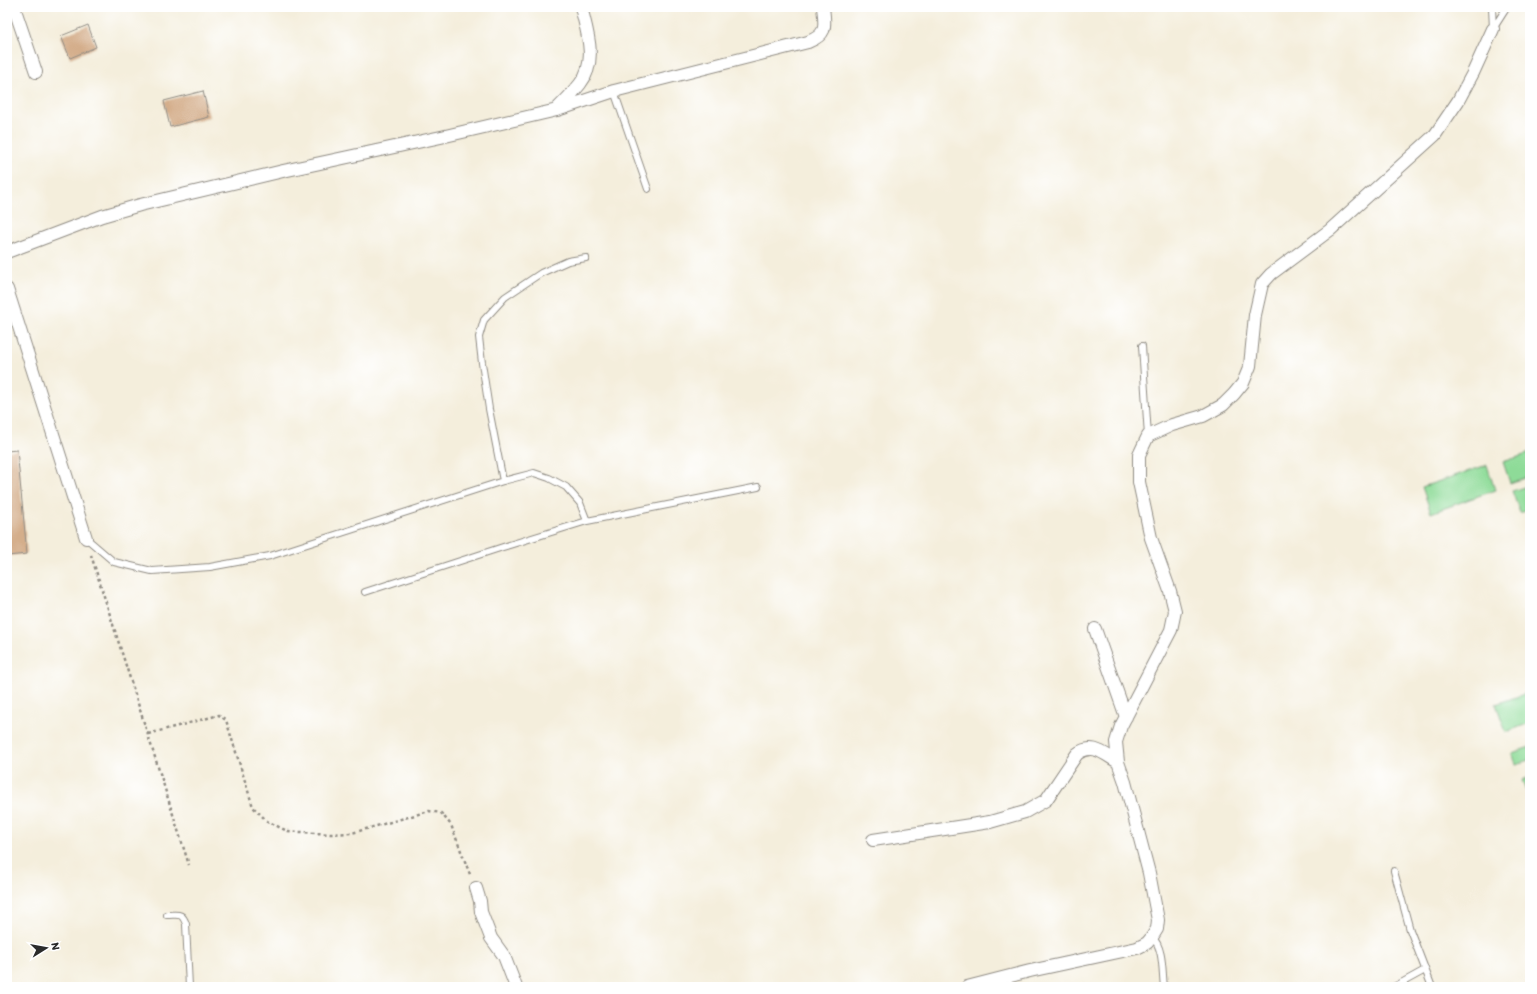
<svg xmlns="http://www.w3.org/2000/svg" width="1537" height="994" viewBox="0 0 1537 994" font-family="Itim,sans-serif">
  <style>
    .green { fill: #8edb98; stroke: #5c8362 }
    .building { fill: #d4ae8b }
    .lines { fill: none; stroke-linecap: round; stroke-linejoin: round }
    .lane-casing { stroke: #908c84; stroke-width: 8 }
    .street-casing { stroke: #908c84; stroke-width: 14 }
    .path { stroke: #908c84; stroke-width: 2.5; stroke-dasharray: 3 3; stroke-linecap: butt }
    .lane { stroke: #fff; stroke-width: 6 }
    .street { stroke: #fff; stroke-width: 12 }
  </style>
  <rect width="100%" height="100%" fill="#fff"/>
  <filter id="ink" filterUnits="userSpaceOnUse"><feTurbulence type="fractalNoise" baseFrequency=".025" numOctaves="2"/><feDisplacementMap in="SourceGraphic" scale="8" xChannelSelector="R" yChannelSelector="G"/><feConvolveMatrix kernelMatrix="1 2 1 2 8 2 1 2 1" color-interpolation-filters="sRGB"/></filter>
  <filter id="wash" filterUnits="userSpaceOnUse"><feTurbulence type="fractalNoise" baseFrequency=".012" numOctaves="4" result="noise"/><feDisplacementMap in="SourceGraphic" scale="16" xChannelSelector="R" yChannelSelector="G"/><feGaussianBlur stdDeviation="0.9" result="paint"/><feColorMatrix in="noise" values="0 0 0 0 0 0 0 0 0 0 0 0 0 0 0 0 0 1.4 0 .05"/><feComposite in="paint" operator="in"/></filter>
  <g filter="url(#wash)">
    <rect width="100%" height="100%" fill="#f4eedc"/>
    <path class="green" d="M 1530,453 L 1530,476 L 1510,483 L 1503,462 Z
      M 1487,465 L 1495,490 L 1431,513 L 1422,487 Z
      M 1530,485 L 1530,509 L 1520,513 L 1512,491 Z
      M 1530,692 L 1530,723 L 1506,732 L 1496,704 Z
      M 1530,747 L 1530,760 L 1516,764 L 1512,753 Z
      M 1530,777 L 1530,790 L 1526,791 L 1522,780 Z"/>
    <g id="blocks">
      <path class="building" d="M 88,25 L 96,47 L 70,58 L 61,36 Z
        M 203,91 L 209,117 L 170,127 L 164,101 Z
        M 17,450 L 27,554 L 7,556 L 7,451 Z"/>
    </g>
  </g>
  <g filter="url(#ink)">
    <use href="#blocks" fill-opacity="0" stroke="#908c84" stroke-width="1"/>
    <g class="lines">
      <g class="lane-casing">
        <path id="lane" d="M 1492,7 L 1493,29
          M 1493,29 L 1507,7
          M 614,91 L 648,189
          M 1142,346 L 1148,436
          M 503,481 L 489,409 L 482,363 L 479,337 L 484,320 L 505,297 L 541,273 L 568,261 L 586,258
          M 86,538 L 114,562 L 152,571 L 210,567 L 270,556 L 503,481 L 534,473 L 549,478 L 566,487 L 580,503 L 587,521
          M 365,592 L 503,547 L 587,521 L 758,487
          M 1394,871 L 1410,930 L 1432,987
          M 167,915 C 178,915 182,912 186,924 L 189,987
          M 1152,937 C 1164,948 1162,972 1164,987
          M 1394,987 L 1425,970"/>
      </g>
      <g class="street-casing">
        <path id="street" d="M 14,7 L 36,72
          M 557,109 C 565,101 573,93 580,84 C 598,61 587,32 581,7
          M 7,252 L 102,216 L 140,205 L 283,171 L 441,137 L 557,110 L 614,91 L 808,42 C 828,34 825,26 823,7
          M 7,289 L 86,538
          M 1095,629 L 1126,717
          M 873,840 L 990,822 L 1025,812 L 1046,800 L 1077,754 C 1092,742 1104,754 1118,762
          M 476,888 L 480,901 L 481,912 L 491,938 L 504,956 L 516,987
          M 967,987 L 1030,971 L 1137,948 L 1147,943 L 1152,937 L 1157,929 L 1158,920 L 1149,873 L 1125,782 L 1118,762 L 1116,742 L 1121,726 L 1171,630 L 1175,611 L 1170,591 L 1151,538 L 1139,482 L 1139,455 L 1148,436 L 1172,425 L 1203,416 L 1223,405 L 1234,394 L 1243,383 L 1250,366 L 1255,315 L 1262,284 L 1271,274 L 1330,230 L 1435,135 L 1458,101 L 1473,73 L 1493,29"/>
      </g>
      <path class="path" d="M 91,555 L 189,865
        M 148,734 L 219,715 L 226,720 L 253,807 L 267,821 L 287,831 L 330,834 L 352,833 L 429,811 L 441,813 L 451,825 L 471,877"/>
      <use href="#lane" class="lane"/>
      <use href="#street" class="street"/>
    </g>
  </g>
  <rect width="1537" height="994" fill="none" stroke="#fff" stroke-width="24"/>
  <g transform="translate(46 948) rotate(79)" stroke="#ffffff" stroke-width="3" paint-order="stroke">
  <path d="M0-3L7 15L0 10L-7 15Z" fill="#2b2b2b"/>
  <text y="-6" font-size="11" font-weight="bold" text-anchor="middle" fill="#2b2b2b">N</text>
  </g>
</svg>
